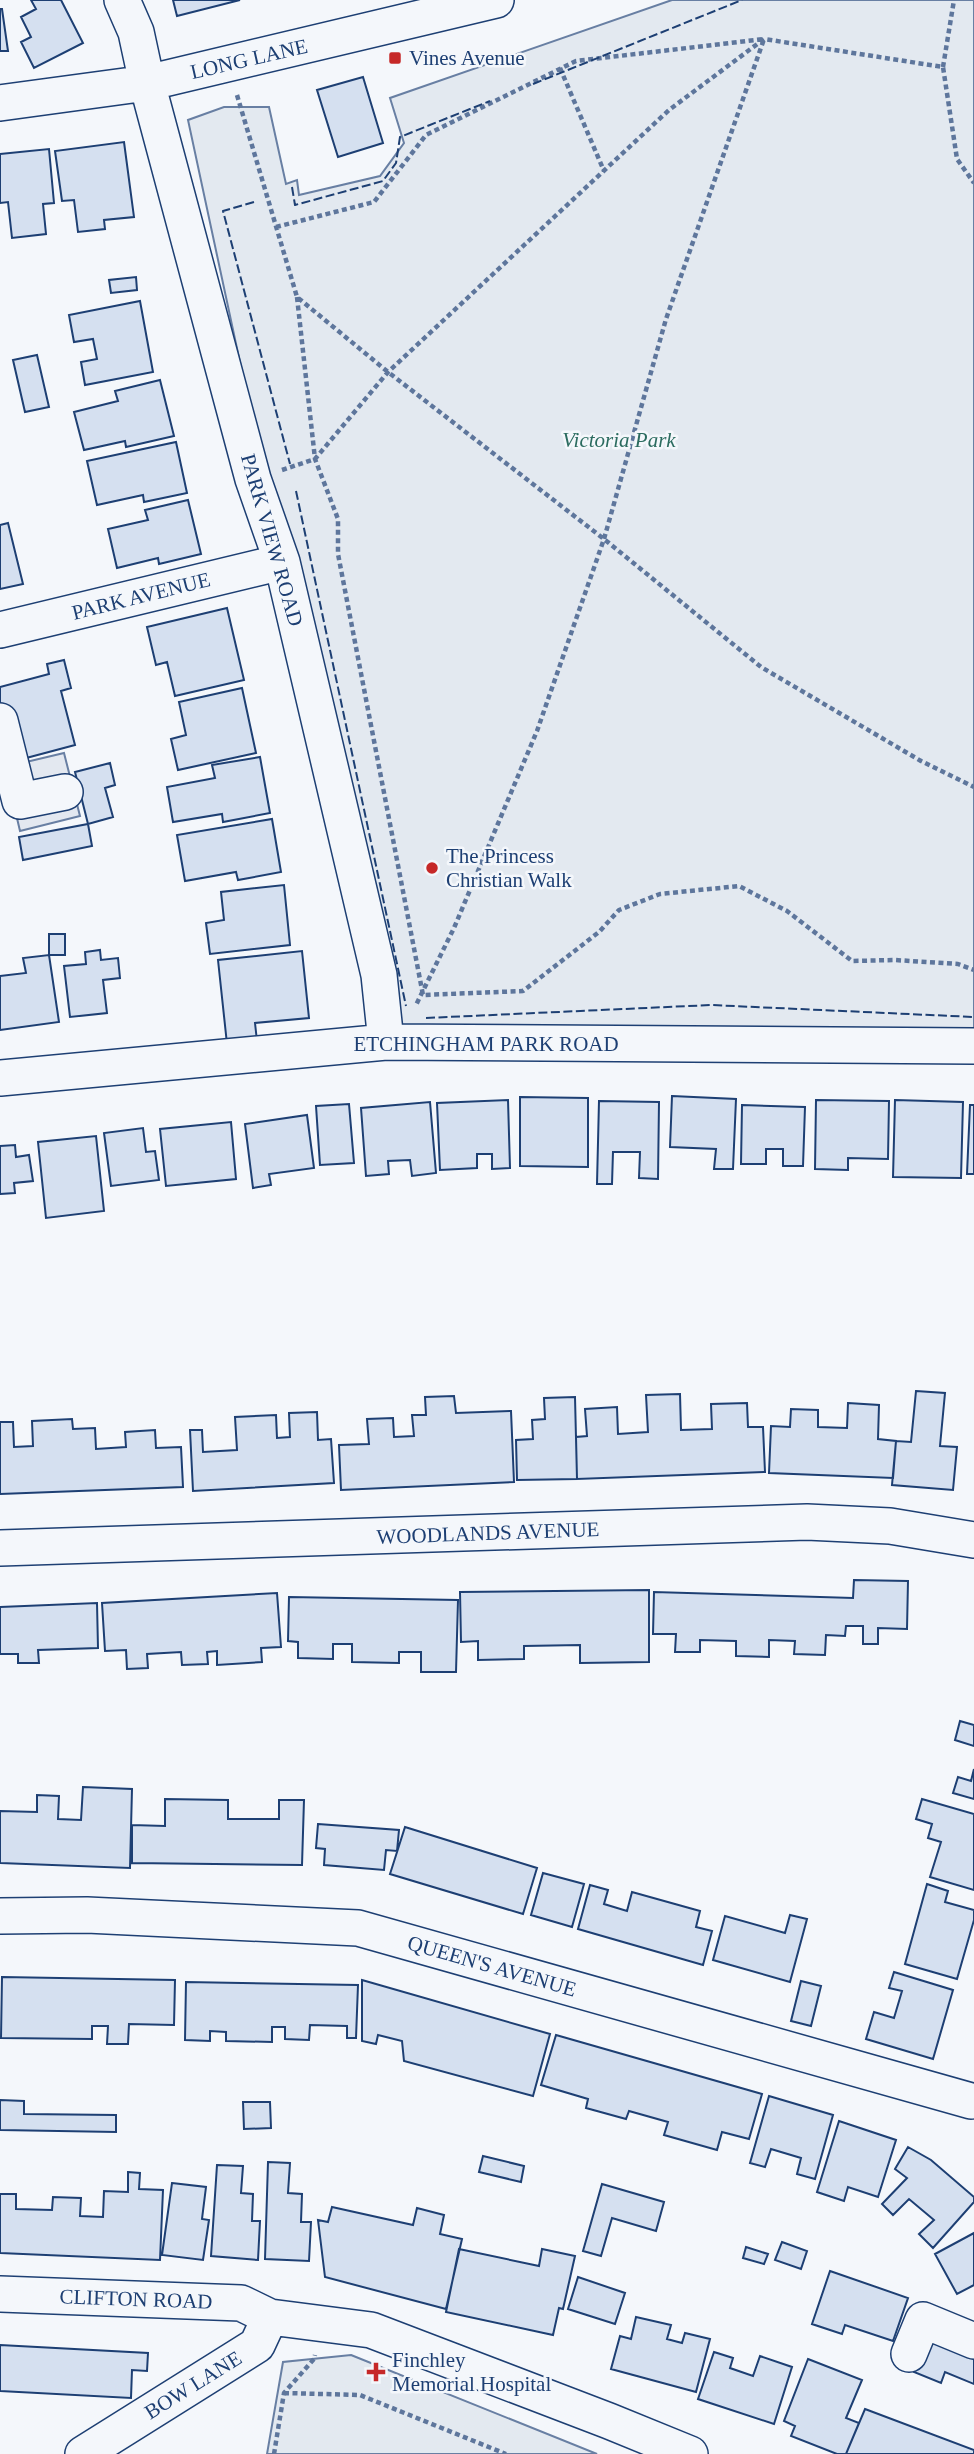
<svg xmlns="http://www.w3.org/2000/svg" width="974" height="2454" viewBox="0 0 974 2454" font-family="Georgia,serif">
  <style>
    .green { fill: #e3e9f0; stroke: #687fa3; stroke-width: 2 }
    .parking { fill: #e3e8f0; stroke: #687fa3; stroke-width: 2 }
    .building { fill: #d5e0f0; stroke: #1d3f73; stroke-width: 2 }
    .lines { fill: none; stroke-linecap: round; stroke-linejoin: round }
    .minor-casing { stroke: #1d3f73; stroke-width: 38 }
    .path { stroke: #5e769c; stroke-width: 4.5; stroke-dasharray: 5 3.5; stroke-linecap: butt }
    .minor { stroke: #f4f7fb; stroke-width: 35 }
    .fence { stroke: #1d3f73; stroke-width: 2; stroke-dasharray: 9 3.5; stroke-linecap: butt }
    .poi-dot { fill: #c62828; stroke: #f4f7fb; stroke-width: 2.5 }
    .labels { text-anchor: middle; stroke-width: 5; stroke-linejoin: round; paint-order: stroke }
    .poi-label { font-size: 21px; fill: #1d3f73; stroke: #f4f7fb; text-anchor: start }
    .street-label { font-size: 21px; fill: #1d3f73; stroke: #f4f7fb }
    .park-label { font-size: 21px; font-style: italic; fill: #2c6c60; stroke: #f4f7fb }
  </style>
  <rect width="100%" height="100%" fill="#f4f7fb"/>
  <path class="green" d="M 672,0 L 974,0 L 974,1046 L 386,1043 L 188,120 L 224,107 L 269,107 L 286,184 L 297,180 L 299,195 L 380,176 L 404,143 L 390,98 Z
    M 351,2355 L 597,2454 L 267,2454 L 283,2362 Z"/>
  <path class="parking" d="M 64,753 L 80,816 L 20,831 L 5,767 Z"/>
  <path class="building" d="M 31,0 L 61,0 L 83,43 L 34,68 L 21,42 L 31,37 L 21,17 L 36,9 Z
    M 173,0 L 240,0 L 177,16 Z
    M 0,9 L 2,9 L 8,51 L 0,51 Z
    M 363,77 L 383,143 L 338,157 L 317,90 Z
    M 124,142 L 134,217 L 104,220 L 105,229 L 78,232 L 74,200 L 62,201 L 55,151 Z
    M 49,149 L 54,203 L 43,204 L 46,234 L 12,238 L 8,202 L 0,203 L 0,154 Z
    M 136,277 L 137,290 L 111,293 L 109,280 Z
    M 140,301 L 153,372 L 85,385 L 81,362 L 97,359 L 93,339 L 74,342 L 69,315 Z
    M 37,355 L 49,407 L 25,412 L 13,360 Z
    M 160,380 L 174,436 L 126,447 L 125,441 L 84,450 L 74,412 L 118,401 L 115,391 Z
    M 176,442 L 187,493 L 144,502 L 143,495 L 97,505 L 87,461 Z
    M 188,500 L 201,554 L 159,564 L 158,558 L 117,568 L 108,529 L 148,520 L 145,510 Z
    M 8,523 L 23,584 L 0,589 L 0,525 Z
    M 227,608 L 244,680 L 175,696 L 167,662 L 156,665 L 147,627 Z
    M 64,660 L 71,688 L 61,691 L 75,745 L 15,761 L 0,703 L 0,687 L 49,674 L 47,664 Z
    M 242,688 L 256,753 L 178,770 L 171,739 L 186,735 L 179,702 Z
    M 260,757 L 270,813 L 223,822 L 222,814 L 173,822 L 167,787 L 215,778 L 212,765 Z
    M 110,763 L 115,785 L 105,788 L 113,817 L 88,824 L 75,772 Z
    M 272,819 L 281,872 L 238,880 L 236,872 L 185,881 L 177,835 Z
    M 88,824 L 92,846 L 23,860 L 19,837 Z
    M 284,885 L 290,945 L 210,954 L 206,923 L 224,920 L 221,892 Z
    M 49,934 L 65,934 L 65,955 L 49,955 Z
    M 100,950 L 101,960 L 118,958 L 120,978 L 103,980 L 107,1013 L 70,1017 L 64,966 L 86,964 L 85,952 Z
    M 302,951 L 309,1018 L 255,1023 L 257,1041 L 227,1044 L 218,960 Z
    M 49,955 L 59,1022 L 0,1030 L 0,976 L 26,973 L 23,958 Z
    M 672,1096 L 736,1099 L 733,1169 L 714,1169 L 716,1149 L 670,1147 Z
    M 520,1097 L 588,1098 L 588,1167 L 520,1166 Z
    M 508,1100 L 510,1168 L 492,1169 L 492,1154 L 477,1154 L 477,1168 L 440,1170 L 437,1103 Z
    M 816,1100 L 889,1101 L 888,1159 L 848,1158 L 848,1170 L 815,1169 Z
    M 895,1100 L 963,1102 L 961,1178 L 893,1177 Z
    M 599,1101 L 659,1102 L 658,1179 L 639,1178 L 640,1152 L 613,1152 L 612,1184 L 597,1184 Z
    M 430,1102 L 436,1173 L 412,1176 L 410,1160 L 388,1161 L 389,1174 L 366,1176 L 361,1108 Z
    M 349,1104 L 354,1163 L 320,1165 L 316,1106 Z
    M 742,1105 L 805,1107 L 803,1166 L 783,1166 L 783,1149 L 766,1149 L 766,1164 L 741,1164 Z
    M 970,1105 L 974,1105 L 974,1174 L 967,1174 Z
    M 307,1115 L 314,1168 L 269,1174 L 271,1185 L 253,1188 L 245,1124 Z
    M 231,1122 L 236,1179 L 166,1186 L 160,1129 Z
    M 143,1128 L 146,1152 L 155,1151 L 159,1180 L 111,1186 L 104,1133 Z
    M 96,1136 L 104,1211 L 46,1218 L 38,1142 Z
    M 15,1145 L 16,1157 L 29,1155 L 33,1181 L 14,1183 L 15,1193 L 0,1194 L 0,1146 Z
    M 916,1391 L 945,1393 L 940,1446 L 957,1447 L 953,1490 L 892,1485 L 896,1441 L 911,1442 Z
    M 680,1394 L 681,1430 L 712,1429 L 711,1404 L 747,1403 L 748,1427 L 763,1427 L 765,1472 L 577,1479 L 576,1437 L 587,1436 L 585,1409 L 617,1407 L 618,1434 L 648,1432 L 646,1395 Z
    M 454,1396 L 456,1413 L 511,1411 L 514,1482 L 341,1490 L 339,1445 L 369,1444 L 367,1419 L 393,1418 L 394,1437 L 414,1436 L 412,1415 L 426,1415 L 425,1397 Z
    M 575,1397 L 577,1479 L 517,1480 L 516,1440 L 533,1439 L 532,1420 L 545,1419 L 544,1398 Z
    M 848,1403 L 879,1405 L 878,1439 L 896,1441 L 893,1478 L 769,1473 L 771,1426 L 790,1427 L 791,1409 L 818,1410 L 818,1427 L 847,1428 Z
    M 317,1412 L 318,1440 L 331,1439 L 334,1483 L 193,1491 L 190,1430 L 202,1430 L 203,1452 L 237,1450 L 235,1417 L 276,1415 L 277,1438 L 290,1437 L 289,1413 Z
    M 72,1419 L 73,1429 L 95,1428 L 96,1449 L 126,1447 L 125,1432 L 155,1430 L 156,1448 L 181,1447 L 183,1487 L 0,1494 L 0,1422 L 13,1422 L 14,1447 L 33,1446 L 32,1421 Z
    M 854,1580 L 908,1581 L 907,1629 L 878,1628 L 878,1644 L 863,1644 L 863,1626 L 846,1626 L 845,1636 L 826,1635 L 825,1655 L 794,1654 L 795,1641 L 769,1640 L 769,1657 L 736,1656 L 736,1641 L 700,1640 L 700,1652 L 675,1652 L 676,1634 L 653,1634 L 654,1592 L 853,1598 Z
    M 649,1590 L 649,1662 L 580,1663 L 580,1645 L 524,1646 L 524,1659 L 478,1660 L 478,1641 L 461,1642 L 460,1592 Z
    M 277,1593 L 281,1647 L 261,1648 L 262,1662 L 217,1665 L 217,1651 L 207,1652 L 208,1664 L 182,1665 L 181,1652 L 147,1654 L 148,1668 L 127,1669 L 126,1650 L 105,1651 L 102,1603 Z
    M 289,1597 L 458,1600 L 456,1672 L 421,1672 L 421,1652 L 399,1652 L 399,1663 L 352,1662 L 352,1644 L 333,1644 L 333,1659 L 298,1658 L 298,1642 L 288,1641 Z
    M 97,1603 L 98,1648 L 38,1650 L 39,1663 L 18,1663 L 18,1654 L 0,1654 L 0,1607 Z
    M 960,1721 L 974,1725 L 974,1746 L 955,1740 Z
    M 974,1769 L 974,1799 L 953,1793 L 958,1777 L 971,1781 Z
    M 83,1787 L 132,1789 L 130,1868 L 0,1863 L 0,1811 L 37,1812 L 37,1795 L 59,1796 L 58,1819 L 81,1820 Z
    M 165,1799 L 228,1800 L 228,1819 L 279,1819 L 279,1800 L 304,1800 L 302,1865 L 132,1863 L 132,1825 L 165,1826 Z
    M 922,1799 L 974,1814 L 974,1890 L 930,1877 L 941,1842 L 928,1838 L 932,1824 L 916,1819 Z
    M 318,1824 L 399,1830 L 397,1851 L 386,1850 L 384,1870 L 324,1865 L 325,1849 L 316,1848 Z
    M 405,1827 L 537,1868 L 523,1914 L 390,1874 Z
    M 543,1873 L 584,1884 L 572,1927 L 531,1915 Z
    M 927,1884 L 948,1891 L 945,1902 L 974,1910 L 974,1920 L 957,1979 L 905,1964 Z
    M 590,1885 L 608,1890 L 604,1904 L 627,1911 L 632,1892 L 700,1911 L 696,1927 L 712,1931 L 703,1965 L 578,1929 Z
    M 790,1915 L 807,1919 L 790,1982 L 713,1960 L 725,1916 L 785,1933 Z
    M 894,1972 L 953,1990 L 933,2059 L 866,2039 L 874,2012 L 894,2018 L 902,1991 L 889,1988 Z
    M 2,1977 L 175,1980 L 174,2025 L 129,2024 L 128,2044 L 107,2044 L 108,2026 L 92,2026 L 92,2039 L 1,2038 Z
    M 362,1980 L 550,2034 L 533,2096 L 404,2061 L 402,2041 L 378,2035 L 376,2044 L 362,2041 Z
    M 801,1981 L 821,1986 L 811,2026 L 791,2021 Z
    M 186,1982 L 358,1985 L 356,2038 L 347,2038 L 347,2026 L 310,2025 L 309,2040 L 285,2039 L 285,2027 L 272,2027 L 272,2042 L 226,2041 L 226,2032 L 210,2031 L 210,2041 L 185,2040 Z
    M 556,2035 L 762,2094 L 749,2139 L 722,2132 L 717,2150 L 664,2135 L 668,2122 L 629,2111 L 626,2119 L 586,2108 L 588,2099 L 541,2085 Z
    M 769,2096 L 833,2115 L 815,2179 L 797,2174 L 801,2158 L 771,2149 L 765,2167 L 750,2163 Z
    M 0,2100 L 24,2101 L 24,2114 L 116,2115 L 116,2132 L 0,2130 Z
    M 243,2102 L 270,2102 L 271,2128 L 244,2129 Z
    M 839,2121 L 896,2140 L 878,2197 L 848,2187 L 844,2201 L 817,2192 Z
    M 908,2147 L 931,2160 L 974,2197 L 974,2202 L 933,2248 L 919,2234 L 934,2220 L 909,2199 L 893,2215 L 882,2204 L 907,2178 L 895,2169 Z
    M 483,2156 L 524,2166 L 521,2182 L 479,2172 Z
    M 268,2162 L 290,2163 L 288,2193 L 302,2194 L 301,2222 L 311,2222 L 309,2261 L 265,2259 Z
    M 217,2165 L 243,2166 L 241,2193 L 253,2194 L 252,2221 L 260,2221 L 258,2260 L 211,2256 Z
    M 128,2172 L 140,2173 L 139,2189 L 163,2190 L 160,2260 L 0,2253 L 0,2194 L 16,2194 L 16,2209 L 52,2210 L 53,2197 L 81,2198 L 80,2216 L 103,2217 L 104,2191 L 128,2192 Z
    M 172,2183 L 206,2187 L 202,2219 L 209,2220 L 203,2260 L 162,2255 Z
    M 602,2184 L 664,2202 L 656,2231 L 612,2218 L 601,2256 L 583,2251 Z
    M 332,2207 L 413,2225 L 417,2208 L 444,2215 L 440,2234 L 462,2239 L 446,2309 L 325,2277 L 318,2220 L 328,2222 Z
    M 974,2233 L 974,2285 L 957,2294 L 935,2254 Z
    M 782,2242 L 807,2251 L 801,2269 L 775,2260 Z
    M 746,2247 L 768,2254 L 764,2264 L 743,2258 Z
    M 459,2249 L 539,2266 L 542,2249 L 575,2256 L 563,2309 L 559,2308 L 553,2335 L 446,2312 Z
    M 830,2271 L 908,2298 L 893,2341 L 845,2325 L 842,2334 L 812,2324 Z
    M 578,2277 L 625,2293 L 615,2324 L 568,2309 Z
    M 636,2317 L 671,2325 L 667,2339 L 682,2343 L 685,2333 L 710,2339 L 696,2392 L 611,2369 L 620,2336 L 631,2339 Z
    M 927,2340 L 974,2359 L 974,2384 L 945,2372 L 941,2383 L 914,2372 Z
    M 0,2345 L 148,2353 L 147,2371 L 132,2370 L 131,2398 L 0,2391 Z
    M 714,2352 L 733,2358 L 730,2368 L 753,2376 L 760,2356 L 792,2367 L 774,2424 L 698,2399 Z
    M 808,2359 L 862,2380 L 846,2418 L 859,2423 L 846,2454 L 837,2454 L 791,2436 L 795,2426 L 784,2421 Z
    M 865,2409 L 974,2450 L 974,2454 L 846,2454 Z"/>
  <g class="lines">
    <g class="minor-casing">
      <path id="minor" d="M 122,0 L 136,32 L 147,83 L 253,479 L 282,562 L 379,975 L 386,1042
        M 0,103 L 147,83 L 496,0
        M 0,630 L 282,562
        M 0,721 L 20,801 L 65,792
        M 0,1078 L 386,1042 L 974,1046
        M 0,1548 L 807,1522 L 890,1526 L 974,1540
        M 0,1916 L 87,1915 L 358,1928 L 971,2101
        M 0,2294 L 241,2303 L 270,2317
        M 909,2354 L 923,2320 L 974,2341
        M 83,2454 L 257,2345 L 270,2317 L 371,2330 L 609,2421 L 690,2454"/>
    </g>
    <path class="path" d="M 943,67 L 954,0
      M 560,68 L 604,171
      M 237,95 L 297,297 L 388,372 L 604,539 L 761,667 L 921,761 L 974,787
      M 276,227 L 374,202 L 426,135 L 576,61 L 764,39 L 666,319 L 604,539 L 537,731 L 454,928 L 416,1005
      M 297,297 L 315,459 L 338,519 L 338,554 L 423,995 L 523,991 L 599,932 L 619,910 L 660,894 L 739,886 L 787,911 L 852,961 L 895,960 L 958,964 L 974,970
      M 282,470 L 315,459 L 388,372 L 669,110 L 764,39 L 943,67 L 957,159 L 974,183
      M 284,2393 L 360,2395 L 506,2454
      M 274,2454 L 284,2393 L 314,2359 L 315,2355"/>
    <use href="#minor" class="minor"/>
    <path class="fence" d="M 533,84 L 742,0
      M 292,187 L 295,205 L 383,181 L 396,163 L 400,137 L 490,101
      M 254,202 L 223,211 L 290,464
      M 296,491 L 406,1006
      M 426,1018 L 711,1005 L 974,1017"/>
  </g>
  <g class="poi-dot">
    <rect x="388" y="51" width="14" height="14" rx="3.5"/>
    <circle cx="432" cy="868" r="7"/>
    <path d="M372.5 2361.5h7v7h7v7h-7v7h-7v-7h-7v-7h7z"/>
  </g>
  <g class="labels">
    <g class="poi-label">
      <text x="409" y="65">Vines Avenue</text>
      <text x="446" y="863">The Princess<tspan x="446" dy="24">Christian Walk</tspan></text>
      <text x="392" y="2367">Finchley<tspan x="392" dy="24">Memorial Hospital</tspan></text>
    </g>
    <g class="street-label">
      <text transform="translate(249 59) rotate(-13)" y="7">LONG LANE</text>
      <text transform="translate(272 540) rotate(74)" y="7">PARK VIEW ROAD</text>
      <text transform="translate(141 596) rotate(-14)" y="7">PARK AVENUE</text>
      <text x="486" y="1051">ETCHINGHAM PARK ROAD</text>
      <text transform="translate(488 1533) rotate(-2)" y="7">WOODLANDS AVENUE</text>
      <text transform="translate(492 1966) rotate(16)" y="7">QUEEN'S AVENUE</text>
      <text transform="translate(136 2299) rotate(2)" y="7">CLIFTON ROAD</text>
      <text transform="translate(193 2385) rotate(-32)" y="7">BOW LANE</text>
    </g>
    <g class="park-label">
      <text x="619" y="447">Victoria Park</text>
    </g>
  </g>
</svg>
